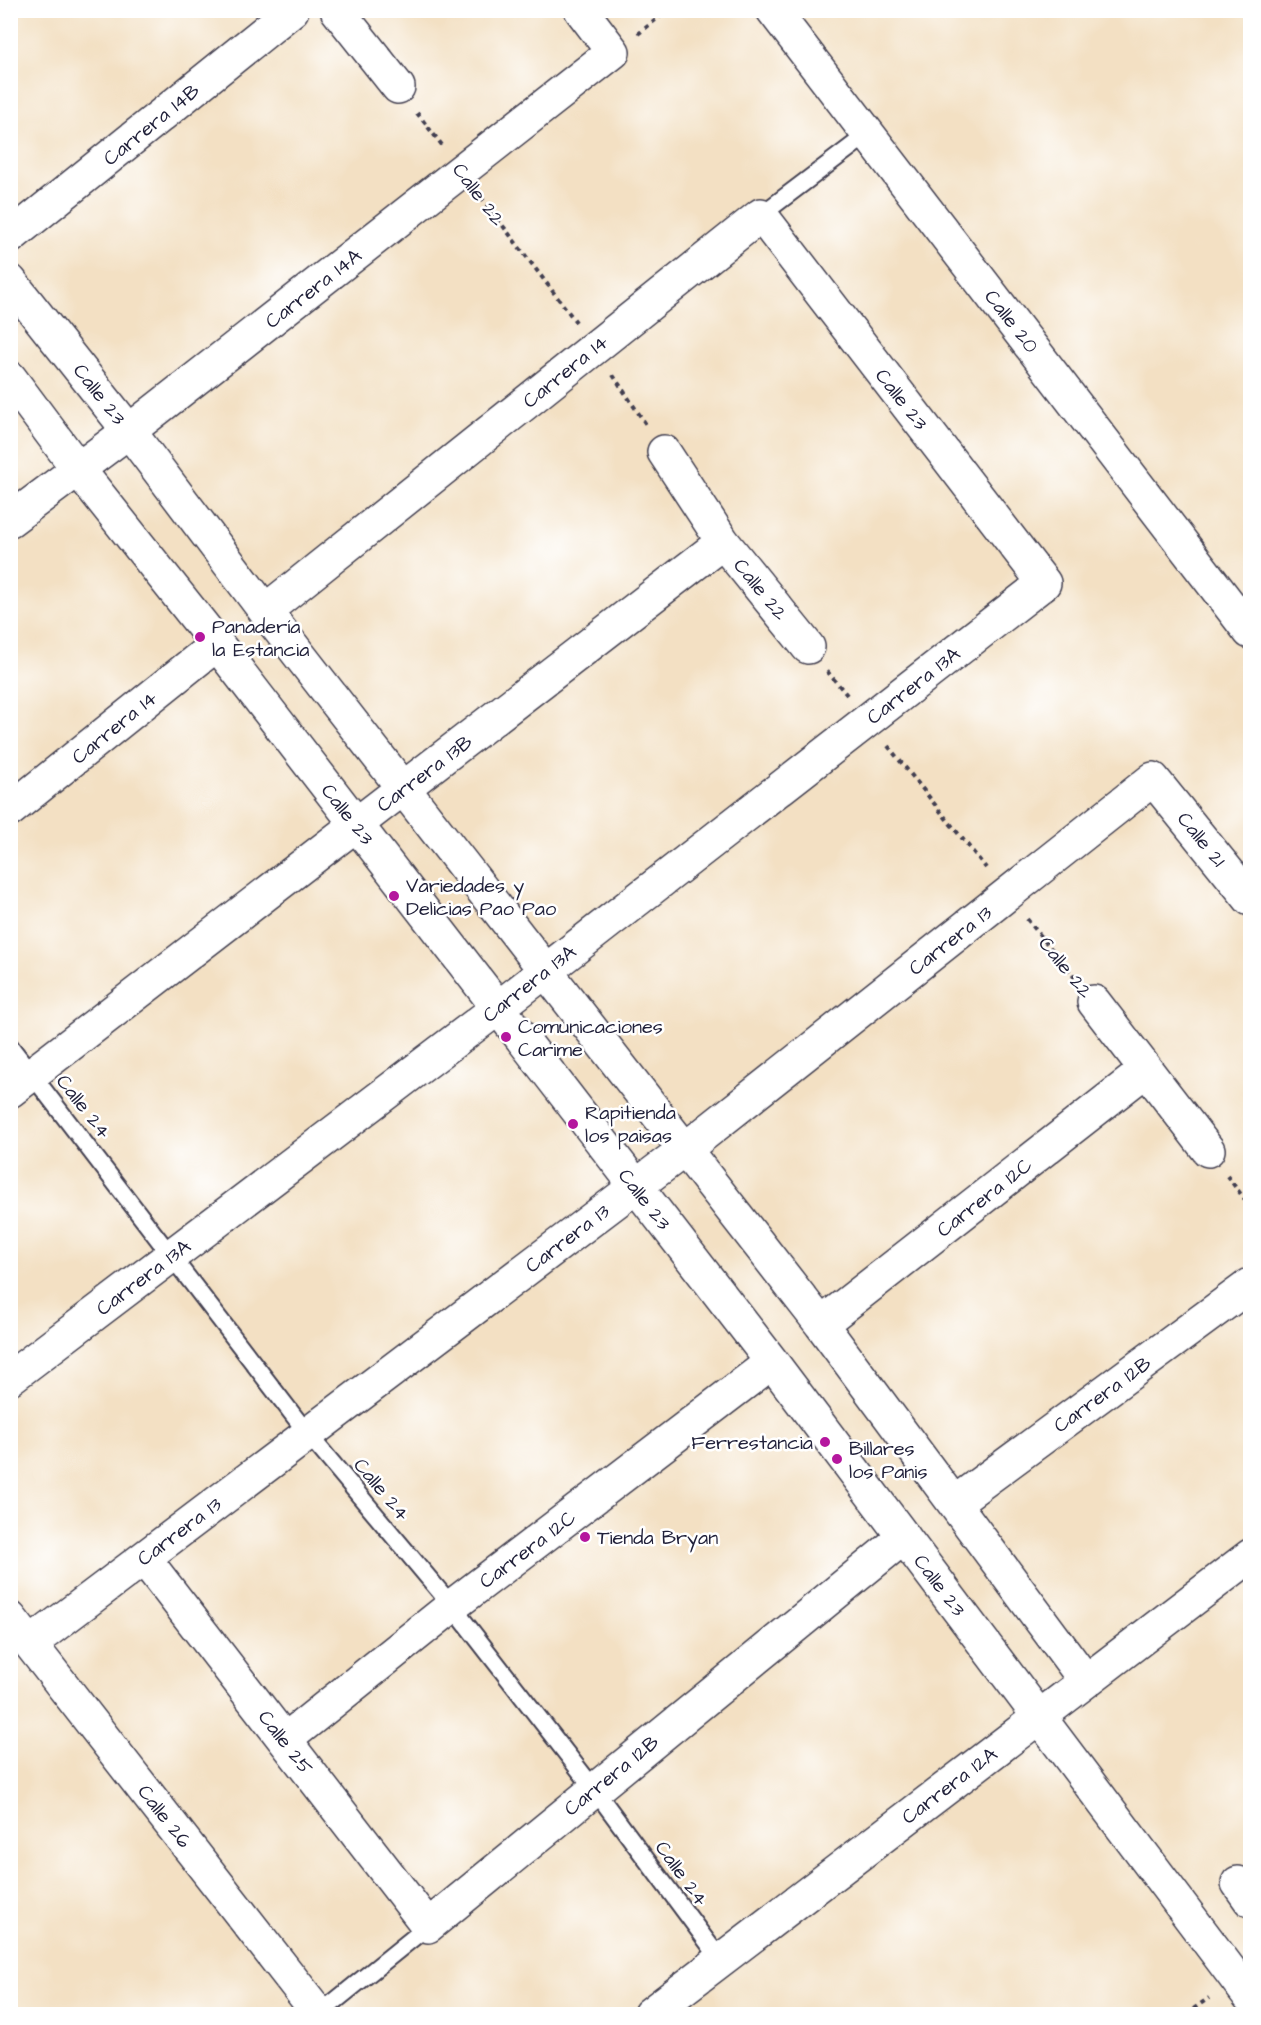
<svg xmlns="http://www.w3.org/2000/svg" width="1261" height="2025" viewBox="0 0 1261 2025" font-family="'Architects Daughter',sans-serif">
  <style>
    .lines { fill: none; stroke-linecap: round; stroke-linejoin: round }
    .lane-casing { stroke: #413e4f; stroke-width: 20 }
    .street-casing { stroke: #413e4f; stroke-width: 36 }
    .path { stroke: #413e4f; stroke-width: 4; stroke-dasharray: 4.5 4.5; stroke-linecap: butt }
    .lane { stroke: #fff; stroke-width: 16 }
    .street { stroke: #fff; stroke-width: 33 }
    .poi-dot { fill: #b5179e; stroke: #fff; stroke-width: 2 }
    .labels { text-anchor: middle; stroke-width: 5; stroke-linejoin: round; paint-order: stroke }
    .street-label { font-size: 20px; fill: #22223b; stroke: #fff }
    .poi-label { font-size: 20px; fill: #22223b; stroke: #fff; text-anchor: start }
  </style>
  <rect width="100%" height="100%" fill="#fff"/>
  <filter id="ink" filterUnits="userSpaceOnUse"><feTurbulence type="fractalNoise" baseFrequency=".0167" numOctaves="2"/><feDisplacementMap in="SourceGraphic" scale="12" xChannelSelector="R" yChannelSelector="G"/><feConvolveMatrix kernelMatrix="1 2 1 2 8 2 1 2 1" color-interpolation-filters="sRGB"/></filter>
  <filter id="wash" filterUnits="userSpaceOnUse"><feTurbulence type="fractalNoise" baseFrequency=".008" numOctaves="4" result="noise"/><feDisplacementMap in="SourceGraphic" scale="24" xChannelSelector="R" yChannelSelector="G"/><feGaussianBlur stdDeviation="1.35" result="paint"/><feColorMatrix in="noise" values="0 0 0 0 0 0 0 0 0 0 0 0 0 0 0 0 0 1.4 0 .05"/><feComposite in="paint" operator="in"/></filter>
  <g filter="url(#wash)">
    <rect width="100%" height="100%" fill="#f3e0c3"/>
  </g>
  <g filter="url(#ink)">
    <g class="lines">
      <g class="lane-casing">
        <path id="lane" d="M 761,215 L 868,134
          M 10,1046 L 307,1433 L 452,1606 L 594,1789 L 720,1959
          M 319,2014 L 428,1926"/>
      </g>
      <g class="street-casing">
        <path id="street" d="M 337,10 L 398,87
          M 773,10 L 1250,632
          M 10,237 L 292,10
          M 10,281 L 129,431 L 265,611 L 821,1324 L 1085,1680
          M 10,378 L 78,469 L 217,644 L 772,1362 L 1250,1997
          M 664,452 L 723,542 L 808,647
          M 10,520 L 129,431 L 613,52 L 581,10
          M 10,810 L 217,644
          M 1094,1002 L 1208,1150
          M 10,1091 L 723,542
          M 821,1324 L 1146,1070
          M 10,1378 L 498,1008 L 1044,583 L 761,215 L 265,611
          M 954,1503 L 1250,1285
          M 144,1558 L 428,1926 L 904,1537
          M 10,1618 L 319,2014
          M 30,1644 L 684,1150 L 1153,779 L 1250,899
          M 285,1740 L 452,1606 L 772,1362
          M 1238,1883 L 1250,1900
          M 650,2014 L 1250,1556"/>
      </g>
      <path class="path" d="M 638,34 L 668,10
        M 417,113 L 442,145
        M 481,197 L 576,322
        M 613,375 L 647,426
        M 827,671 L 847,695
        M 888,746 L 986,868
        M 1027,919 L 1075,978
        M 1227,1176 L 1250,1206
        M 1186,2014 L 1209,1998"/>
      <use href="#lane" class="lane"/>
      <use href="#street" class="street"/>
    </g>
  </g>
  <g class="poi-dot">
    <circle cx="200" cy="637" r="6"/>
    <circle cx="394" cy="896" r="6"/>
    <circle cx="506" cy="1037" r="6"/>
    <circle cx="573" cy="1124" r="6"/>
    <circle cx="825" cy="1442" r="6"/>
    <circle cx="837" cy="1459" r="6"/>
    <circle cx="585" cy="1537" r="6"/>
  </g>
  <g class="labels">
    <g class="street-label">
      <text transform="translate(151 124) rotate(-39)" y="7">Carrera 14B</text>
      <text transform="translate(479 194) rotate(53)" y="7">Calle 22</text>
      <text transform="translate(313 288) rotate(-38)" y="7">Carrera 14A</text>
      <text transform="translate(1012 321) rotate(52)" y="7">Calle 20</text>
      <text transform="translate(565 371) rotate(-39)" y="7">Carrera 14</text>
      <text transform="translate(100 394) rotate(52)" y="7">Calle 23</text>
      <text transform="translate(902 399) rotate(52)" y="7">Calle 23</text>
      <text transform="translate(761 589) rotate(51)" y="7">Calle 22</text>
      <text transform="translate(913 685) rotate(-38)" y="7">Carrera 13A</text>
      <text transform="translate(114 727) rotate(-39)" y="7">Carrera 14</text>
      <text transform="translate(424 773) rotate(-37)" y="7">Carrera 13B</text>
      <text transform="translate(348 814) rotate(52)" y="7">Calle 23</text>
      <text transform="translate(1202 839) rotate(51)" y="7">Calle 21</text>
      <text transform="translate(950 940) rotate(-38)" y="7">Carrera 13</text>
      <text transform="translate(1066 967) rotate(51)" y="7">Calle 22</text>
      <text transform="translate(529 983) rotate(-38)" y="7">Carrera 13A</text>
      <text transform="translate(84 1106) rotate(52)" y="7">Calle 24</text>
      <text transform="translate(984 1197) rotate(-38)" y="7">Carrera 12C</text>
      <text transform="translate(645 1199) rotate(52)" y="7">Calle 23</text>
      <text transform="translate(567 1238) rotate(-37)" y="7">Carrera 13</text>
      <text transform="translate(143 1277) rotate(-37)" y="7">Carrera 13A</text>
      <text transform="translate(1102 1394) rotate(-36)" y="7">Carrera 12B</text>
      <text transform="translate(382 1489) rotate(50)" y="7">Calle 24</text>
      <text transform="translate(179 1531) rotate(-37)" y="7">Carrera 13</text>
      <text transform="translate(527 1549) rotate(-37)" y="7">Carrera 12C</text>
      <text transform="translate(940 1585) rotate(53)" y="7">Calle 23</text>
      <text transform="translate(286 1742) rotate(52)" y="7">Calle 25</text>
      <text transform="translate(611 1775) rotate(-39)" y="7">Carrera 12B</text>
      <text transform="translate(949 1785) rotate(-37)" y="7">Carrera 12A</text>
      <text transform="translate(165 1816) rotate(52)" y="7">Calle 26</text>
      <text transform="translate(682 1873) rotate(54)" y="7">Calle 24</text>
    </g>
    <g class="poi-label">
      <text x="212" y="633">Panadería<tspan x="212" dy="23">la Estancia</tspan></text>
      <text x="406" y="892">Variedades y<tspan x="406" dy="23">Delicias Pao Pao</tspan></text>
      <text x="518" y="1033">Comunicaciones<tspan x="518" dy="23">Carime</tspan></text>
      <text x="585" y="1119">Rapitienda<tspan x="585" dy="23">los paisas</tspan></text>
      <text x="813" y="1449" text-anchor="end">Ferrestancia</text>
      <text x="849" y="1455">Billares<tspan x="849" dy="23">los Panis</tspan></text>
      <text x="597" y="1544">Tienda Bryan</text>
    </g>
  </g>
  <rect width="1261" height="2025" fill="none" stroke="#fff" stroke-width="36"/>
</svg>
